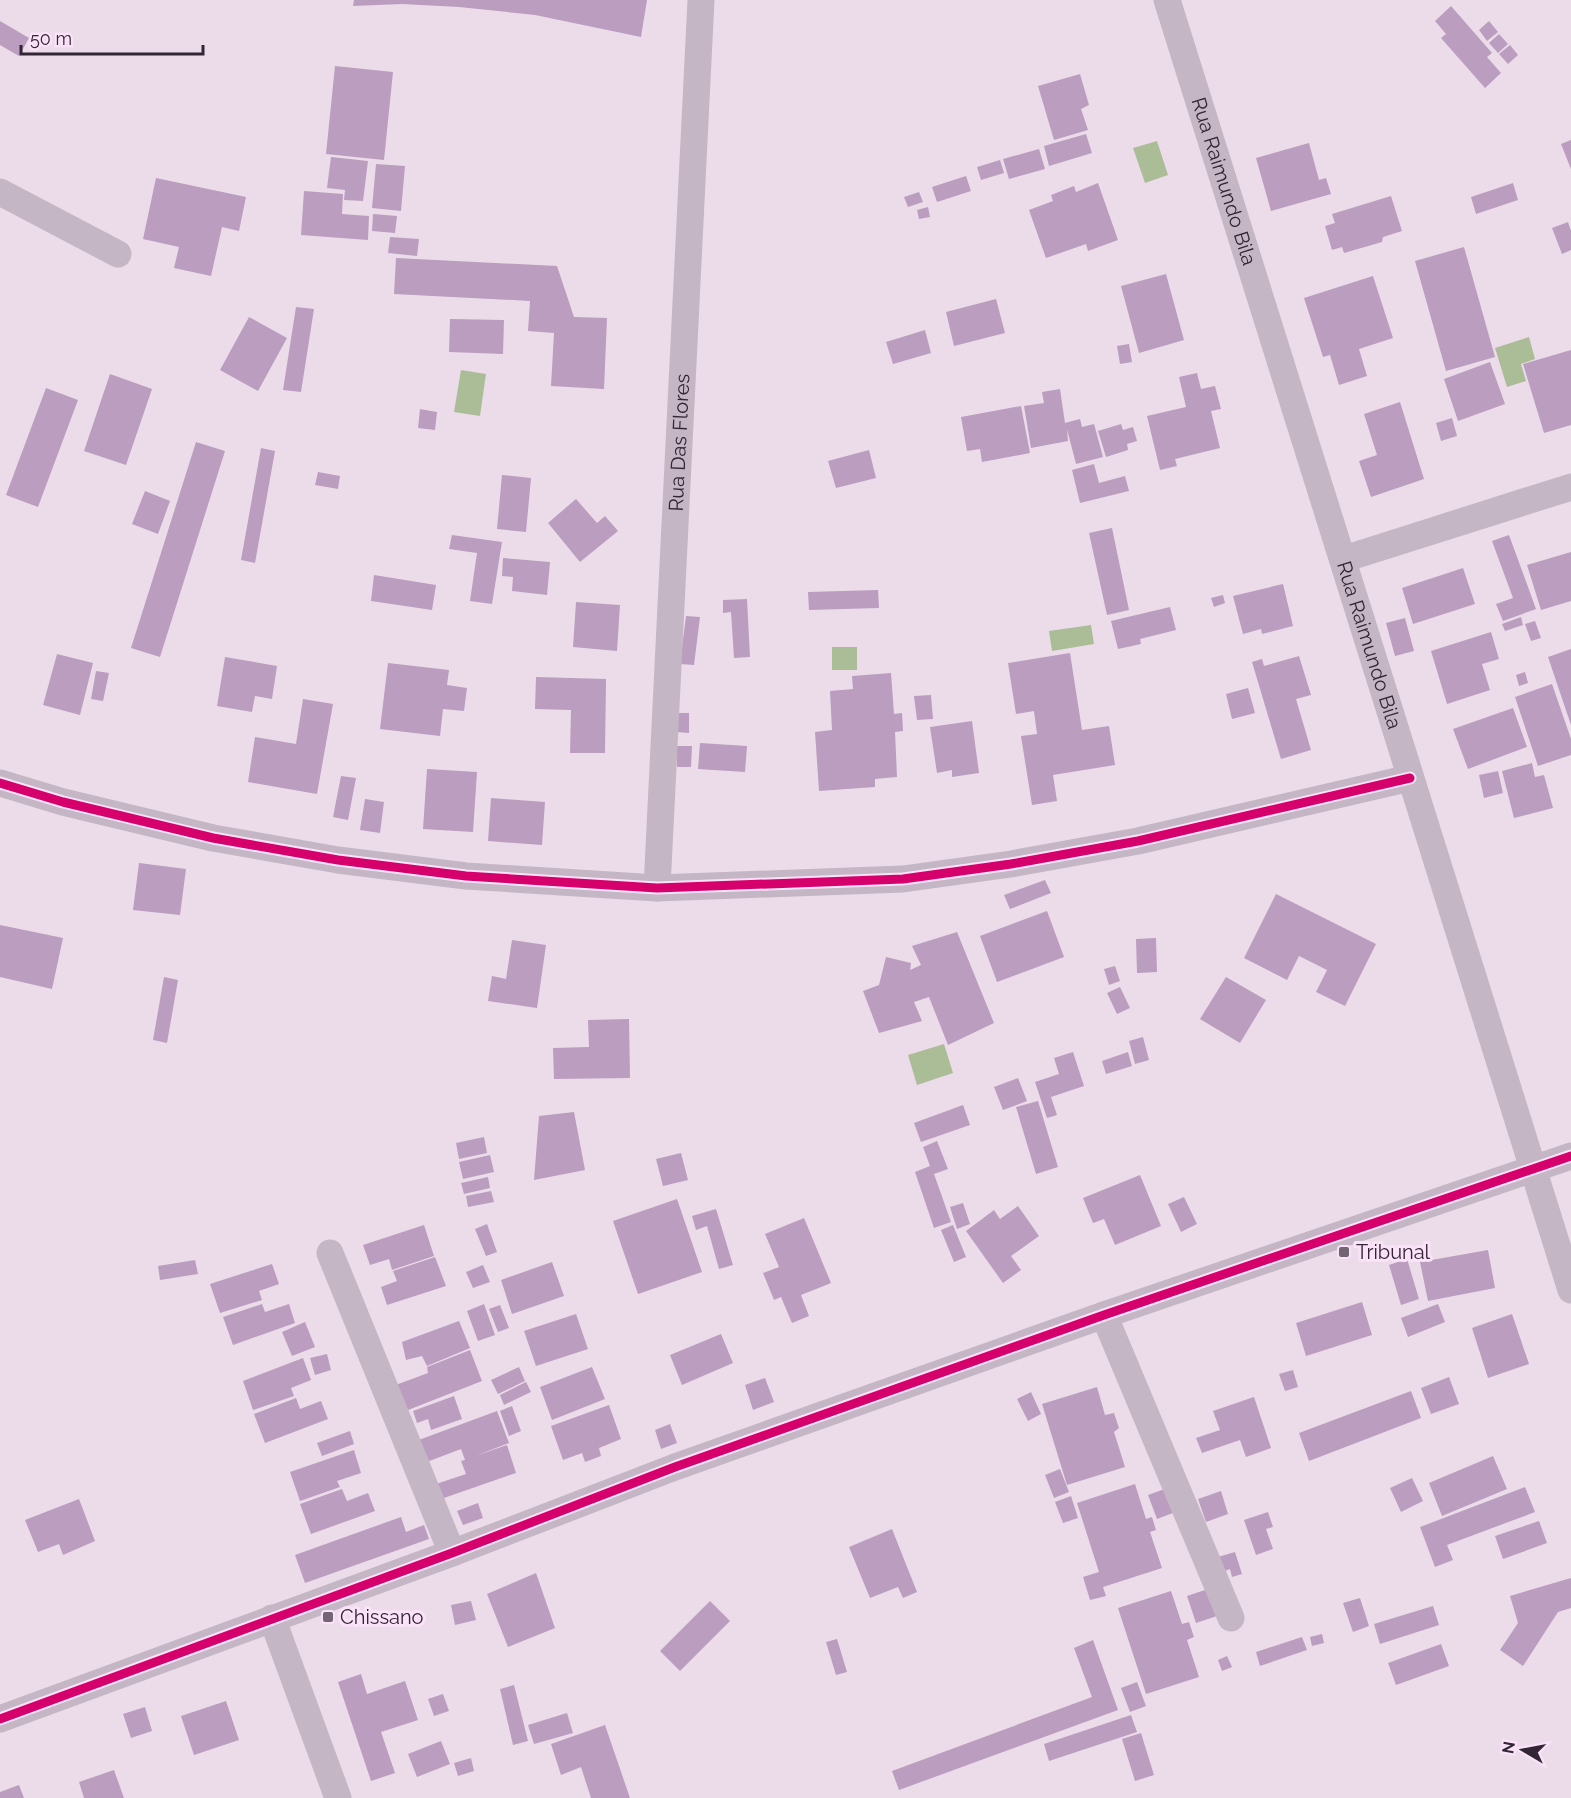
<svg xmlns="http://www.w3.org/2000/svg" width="1571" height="1798" viewBox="0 0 1571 1798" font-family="Raleway,sans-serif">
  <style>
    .water { fill: #aabd97 }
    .building { fill: #ba9dbf }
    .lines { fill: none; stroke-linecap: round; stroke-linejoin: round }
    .minor { stroke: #c4b6c4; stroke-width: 27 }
    .cycleway-casing { stroke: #fae2f8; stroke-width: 13 }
    .cycleway { stroke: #d6006c; stroke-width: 9 }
    .poi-dot { fill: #736574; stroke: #fae2f8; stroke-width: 2 }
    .labels { text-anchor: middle; stroke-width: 6; stroke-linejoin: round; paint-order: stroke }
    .street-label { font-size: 20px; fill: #322534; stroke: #fae2f8 }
    .poi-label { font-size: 20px; fill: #322534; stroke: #fae2f8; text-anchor: start }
  </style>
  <rect width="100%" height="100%" fill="#ecdcea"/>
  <path class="water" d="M 1157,141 L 1168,175 L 1145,183 L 1133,148 Z
    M 1529,337 L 1535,359 L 1521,364 L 1526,381 L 1507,387 L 1495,348 Z
    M 461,370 L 486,374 L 480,416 L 454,412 Z
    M 1091,625 L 1094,644 L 1052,651 L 1049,631 Z
    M 832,647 L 857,647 L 857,670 L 832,670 Z
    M 944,1044 L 953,1073 L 917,1085 L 908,1055 Z"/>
  <path class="building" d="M 354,0 L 647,0 L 641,37 L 535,15 L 459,7 L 402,4 L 353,6 Z
    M 1451,6 L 1492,53 L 1487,57 L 1501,73 L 1485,88 L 1441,38 L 1446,34 L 1435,21 Z
    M 0,21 L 29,38 L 19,56 L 0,45 Z
    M 1489,21 L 1498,32 L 1487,41 L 1479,30 Z
    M 1499,34 L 1508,44 L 1498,53 L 1489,43 Z
    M 1510,45 L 1518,55 L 1508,64 L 1499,54 Z
    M 335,66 L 393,72 L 384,160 L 326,154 Z
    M 1080,74 L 1089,105 L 1081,109 L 1088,130 L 1054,140 L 1038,86 Z
    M 1086,134 L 1092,153 L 1049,166 L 1044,146 Z
    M 1571,140 L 1571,169 L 1561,144 Z
    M 1309,143 L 1319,180 L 1326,178 L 1331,194 L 1271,211 L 1256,158 Z
    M 1039,149 L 1045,169 L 1009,179 L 1003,159 Z
    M 331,157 L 368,161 L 363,201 L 344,200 L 345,190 L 327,188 Z
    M 1000,160 L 1004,173 L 981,180 L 977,167 Z
    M 376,164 L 405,166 L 401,211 L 372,208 Z
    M 966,176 L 971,191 L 937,202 L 932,187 Z
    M 156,178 L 246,197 L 239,231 L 222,227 L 211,276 L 174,268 L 179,247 L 143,239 Z
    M 1098,183 L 1118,240 L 1088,251 L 1086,244 L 1046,258 L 1029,210 L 1053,201 L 1051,195 L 1074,186 L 1076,192 Z
    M 1513,183 L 1518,200 L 1476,214 L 1471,197 Z
    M 304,191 L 343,194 L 342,214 L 369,216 L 368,240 L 301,235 Z
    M 919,192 L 923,202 L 908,207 L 904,197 Z
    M 1391,196 L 1402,231 L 1383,237 L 1382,242 L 1344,253 L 1342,247 L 1332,250 L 1325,226 L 1335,223 L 1332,214 Z
    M 928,207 L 930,217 L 919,219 L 917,210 Z
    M 373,214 L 397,216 L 395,233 L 372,231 Z
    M 1568,222 L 1571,231 L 1571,250 L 1562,254 L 1552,228 Z
    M 390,237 L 419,239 L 417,256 L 388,253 Z
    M 1464,247 L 1495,357 L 1446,371 L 1415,261 Z
    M 396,258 L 557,266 L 574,317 L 607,318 L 604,389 L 551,386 L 554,333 L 528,331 L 530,301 L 394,294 Z
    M 1166,274 L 1184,340 L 1139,353 L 1121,286 Z
    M 1373,276 L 1393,338 L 1359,349 L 1367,376 L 1339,385 L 1330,355 L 1323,357 L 1304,298 Z
    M 996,299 L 1005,333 L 954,346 L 946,312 Z
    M 296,307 L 314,309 L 301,392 L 283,390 Z
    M 249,317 L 287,338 L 258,391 L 220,370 Z
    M 450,319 L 504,320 L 503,354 L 449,352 Z
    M 925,330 L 931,353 L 893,364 L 886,342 Z
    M 1129,344 L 1132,362 L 1120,364 L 1117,346 Z
    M 1571,350 L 1571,425 L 1544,433 L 1523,364 Z
    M 1490,362 L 1505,404 L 1458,421 L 1444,379 Z
    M 1197,373 L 1201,389 L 1215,386 L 1221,409 L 1211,411 L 1220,448 L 1175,459 L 1177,466 L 1160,470 L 1147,416 L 1186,407 L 1179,377 Z
    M 110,374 L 152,389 L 126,465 L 84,451 Z
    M 46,388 L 78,400 L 38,507 L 6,495 Z
    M 1060,389 L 1065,423 L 1080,419 L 1082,427 L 1094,424 L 1103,457 L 1076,464 L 1067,429 L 1068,441 L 1031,448 L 1024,406 L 1044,403 L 1042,392 Z
    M 1400,402 L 1424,479 L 1371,497 L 1359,461 L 1377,455 L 1364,414 Z
    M 1021,406 L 1030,453 L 982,462 L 980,449 L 967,451 L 961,417 Z
    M 420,409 L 437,412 L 435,430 L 418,428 Z
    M 1452,418 L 1457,436 L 1441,441 L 1436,423 Z
    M 1121,424 L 1123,430 L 1133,427 L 1137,441 L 1127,444 L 1128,450 L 1106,457 L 1098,431 Z
    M 196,442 L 225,451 L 160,657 L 131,648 Z
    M 261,448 L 275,451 L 255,563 L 241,560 Z
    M 869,450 L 876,478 L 836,488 L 828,461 Z
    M 1094,464 L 1099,483 L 1125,476 L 1129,491 L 1080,503 L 1072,470 Z
    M 318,472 L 340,476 L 338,489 L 315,485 Z
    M 502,475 L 531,478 L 526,532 L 497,529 Z
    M 145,491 L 170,501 L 158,534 L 132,524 Z
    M 576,499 L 597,523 L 605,516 L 618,531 L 580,562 L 548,523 Z
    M 1112,528 L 1129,610 L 1107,615 L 1089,533 Z
    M 452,535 L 502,542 L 492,604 L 470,601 L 477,553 L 449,549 Z
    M 1509,535 L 1536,609 L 1503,621 L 1496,604 L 1513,598 L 1492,541 Z
    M 1571,552 L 1571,601 L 1541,610 L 1527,565 Z
    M 503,558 L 550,562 L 547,595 L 512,591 L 513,577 L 502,576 Z
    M 1463,568 L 1475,604 L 1413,624 L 1402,588 Z
    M 374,575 L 436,585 L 432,610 L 371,601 Z
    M 1283,584 L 1293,626 L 1262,634 L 1261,629 L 1243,634 L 1233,596 Z
    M 878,590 L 879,608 L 809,610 L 808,592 Z
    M 1223,595 L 1225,603 L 1214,607 L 1211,598 Z
    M 747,599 L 750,657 L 734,658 L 731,612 L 723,613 L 723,600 Z
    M 576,602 L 620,605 L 617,651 L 573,647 Z
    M 1170,607 L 1176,630 L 1140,639 L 1141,644 L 1118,649 L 1111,621 Z
    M 686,616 L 700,617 L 694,665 L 680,664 Z
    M 1521,617 L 1523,625 L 1505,631 L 1502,624 Z
    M 1405,618 L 1414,651 L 1395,656 L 1386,623 Z
    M 1535,621 L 1541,638 L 1531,641 L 1525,624 Z
    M 1491,632 L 1499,659 L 1482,664 L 1490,690 L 1447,704 L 1431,651 Z
    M 1571,649 L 1571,725 L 1548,657 Z
    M 1070,653 L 1082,730 L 1109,726 L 1115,765 L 1053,775 L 1057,801 L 1032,805 L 1021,736 L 1037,734 L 1034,711 L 1016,714 L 1008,663 Z
    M 57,654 L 93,663 L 80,715 L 43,705 Z
    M 1299,656 L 1311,695 L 1296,699 L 1311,750 L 1281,759 L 1252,662 L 1262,659 L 1264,666 Z
    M 225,657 L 277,666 L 272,699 L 255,696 L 252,712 L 217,706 Z
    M 388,663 L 449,670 L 447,685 L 467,688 L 464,711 L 443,709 L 440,736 L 380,729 Z
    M 96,671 L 109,673 L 103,701 L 91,699 Z
    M 1525,672 L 1528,683 L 1519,686 L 1516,675 Z
    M 891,673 L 894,714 L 902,713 L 903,731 L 895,732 L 897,777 L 875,779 L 875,787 L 819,791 L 815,732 L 832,730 L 830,691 L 853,689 L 852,676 Z
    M 536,677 L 606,679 L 605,753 L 570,753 L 571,710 L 535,709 Z
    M 1552,684 L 1571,739 L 1571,755 L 1538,766 L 1515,697 Z
    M 1248,688 L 1255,713 L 1232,719 L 1226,694 Z
    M 931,695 L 933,719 L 917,720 L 914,696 Z
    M 303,699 L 333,704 L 317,794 L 248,782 L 255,737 L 296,744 Z
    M 1513,708 L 1527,747 L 1468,769 L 1453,729 Z
    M 677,713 L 689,713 L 689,733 L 677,732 Z
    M 972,721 L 979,773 L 952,777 L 952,770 L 937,773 L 930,727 Z
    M 700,743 L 747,746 L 745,772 L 698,769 Z
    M 677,746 L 692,746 L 691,767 L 677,767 Z
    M 1532,763 L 1535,777 L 1544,775 L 1553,808 L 1514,818 L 1502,771 Z
    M 427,769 L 477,772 L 473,832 L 423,829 Z
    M 1498,771 L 1503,793 L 1484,798 L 1479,775 Z
    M 341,776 L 356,778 L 348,820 L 333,817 Z
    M 491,798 L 545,802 L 542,845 L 488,841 Z
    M 365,799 L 384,802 L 380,833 L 360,830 Z
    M 139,863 L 186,869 L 180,915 L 133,910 Z
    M 1045,880 L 1051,893 L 1010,909 L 1004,895 Z
    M 1276,894 L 1376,944 L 1345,1006 L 1316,992 L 1327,970 L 1299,956 L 1287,980 L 1244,958 Z
    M 1047,911 L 1064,957 L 997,982 L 980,936 Z
    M 0,925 L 63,938 L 52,989 L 0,977 Z
    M 957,932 L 994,1023 L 948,1045 L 929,997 L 914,1002 L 922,1021 L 879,1033 L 863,991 L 879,985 L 886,957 L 911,963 L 910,970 L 921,965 L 912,946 Z
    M 1156,938 L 1157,972 L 1137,973 L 1136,939 Z
    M 512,940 L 546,945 L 537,1008 L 488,1001 L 492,976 L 506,979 Z
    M 1115,966 L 1120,981 L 1109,985 L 1104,969 Z
    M 164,977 L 178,980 L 167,1043 L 153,1040 Z
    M 1226,977 L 1266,1000 L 1240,1043 L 1200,1019 Z
    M 1120,987 L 1130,1008 L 1117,1014 L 1107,993 Z
    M 629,1019 L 630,1078 L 554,1079 L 553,1048 L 589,1047 L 588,1020 Z
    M 1143,1037 L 1149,1060 L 1135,1064 L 1129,1041 Z
    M 1073,1052 L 1084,1086 L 1051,1097 L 1057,1115 L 1047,1118 L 1035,1082 L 1059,1074 L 1054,1058 Z
    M 1128,1052 L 1132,1066 L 1106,1074 L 1102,1061 Z
    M 1018,1078 L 1027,1101 L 1003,1110 L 994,1087 Z
    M 1038,1101 L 1058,1167 L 1036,1174 L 1016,1107 Z
    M 963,1105 L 970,1125 L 921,1142 L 914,1123 Z
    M 574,1112 L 585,1170 L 534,1180 L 539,1116 Z
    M 484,1137 L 487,1153 L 459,1159 L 456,1143 Z
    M 937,1141 L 948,1169 L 934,1174 L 951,1222 L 934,1228 L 915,1172 L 930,1166 L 923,1147 Z
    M 681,1153 L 688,1180 L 663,1186 L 656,1159 Z
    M 490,1155 L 494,1172 L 463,1179 L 459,1162 Z
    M 1140,1175 L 1161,1226 L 1115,1245 L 1104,1219 L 1093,1223 L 1083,1198 Z
    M 488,1177 L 490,1188 L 464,1194 L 461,1183 Z
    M 491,1191 L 494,1202 L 468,1207 L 466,1196 Z
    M 1184,1197 L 1197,1224 L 1181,1232 L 1168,1204 Z
    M 677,1199 L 702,1272 L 638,1294 L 613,1221 Z
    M 963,1203 L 970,1224 L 957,1229 L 950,1207 Z
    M 1018,1206 L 1039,1236 L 1011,1256 L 1021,1270 L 1003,1283 L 966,1231 L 994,1210 L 1000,1219 Z
    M 716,1209 L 733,1265 L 719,1269 L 707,1226 L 696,1230 L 692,1216 Z
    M 804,1218 L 831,1283 L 801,1295 L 809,1316 L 792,1323 L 781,1297 L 774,1300 L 763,1273 L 779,1267 L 765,1234 Z
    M 487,1224 L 497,1252 L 486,1256 L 475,1229 Z
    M 424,1225 L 434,1256 L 392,1270 L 389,1259 L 370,1265 L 363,1245 Z
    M 953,1225 L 966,1257 L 954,1262 L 941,1230 Z
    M 1488,1250 L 1495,1288 L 1428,1301 L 1420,1262 Z
    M 435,1257 L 446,1286 L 387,1305 L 381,1287 L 397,1281 L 393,1271 Z
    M 1407,1259 L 1419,1299 L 1401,1305 L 1389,1265 Z
    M 195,1260 L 198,1274 L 160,1280 L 158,1266 Z
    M 552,1262 L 564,1296 L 512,1314 L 501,1280 Z
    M 272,1264 L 279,1284 L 259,1291 L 262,1300 L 220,1313 L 210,1284 Z
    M 483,1265 L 490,1282 L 473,1288 L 466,1272 Z
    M 1362,1302 L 1372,1335 L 1306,1356 L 1296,1323 Z
    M 262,1304 L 265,1312 L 289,1304 L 295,1323 L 233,1345 L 223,1317 Z
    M 484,1304 L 495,1335 L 478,1341 L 467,1311 Z
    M 1438,1304 L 1445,1322 L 1408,1337 L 1401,1318 Z
    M 500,1305 L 509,1328 L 498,1332 L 489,1309 Z
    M 576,1314 L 588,1349 L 536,1366 L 524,1331 Z
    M 1512,1314 L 1529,1364 L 1488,1378 L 1472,1328 Z
    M 459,1321 L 470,1348 L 427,1366 L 422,1356 L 406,1360 L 402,1342 Z
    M 305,1322 L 315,1347 L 292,1356 L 282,1332 Z
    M 721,1334 L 733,1363 L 682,1385 L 670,1355 Z
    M 470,1350 L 482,1381 L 403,1412 L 393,1386 L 428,1373 L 427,1367 Z
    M 327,1354 L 331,1370 L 315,1375 L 310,1358 Z
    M 303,1358 L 311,1380 L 291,1388 L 294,1396 L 253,1410 L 243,1381 Z
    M 519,1367 L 525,1381 L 498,1394 L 491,1380 Z
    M 592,1367 L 605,1399 L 552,1420 L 540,1387 Z
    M 1293,1370 L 1298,1387 L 1285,1391 L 1279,1374 Z
    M 1449,1377 L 1459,1404 L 1431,1414 L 1421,1388 Z
    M 765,1378 L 774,1402 L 753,1410 L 745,1385 Z
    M 526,1382 L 531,1392 L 504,1405 L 500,1395 Z
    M 1097,1387 L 1105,1415 L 1114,1413 L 1119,1428 L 1114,1432 L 1125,1467 L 1067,1485 L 1042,1404 Z
    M 1411,1391 L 1421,1418 L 1309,1461 L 1299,1433 Z
    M 1031,1392 L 1041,1414 L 1028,1421 L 1017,1399 Z
    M 454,1396 L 462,1419 L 431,1430 L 428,1419 L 417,1423 L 413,1411 Z
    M 1254,1397 L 1271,1448 L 1246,1457 L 1240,1440 L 1202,1453 L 1196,1438 L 1220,1430 L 1213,1411 Z
    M 296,1398 L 300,1409 L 321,1401 L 328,1419 L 265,1443 L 254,1414 Z
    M 609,1405 L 621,1439 L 599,1448 L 601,1456 L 585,1462 L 582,1453 L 563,1460 L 551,1426 Z
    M 512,1406 L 521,1431 L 509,1436 L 500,1411 Z
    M 497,1411 L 509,1443 L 475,1456 L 507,1445 L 516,1473 L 441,1499 L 436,1484 L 466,1474 L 461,1461 L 465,1460 L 461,1449 L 424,1463 L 416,1441 Z
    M 670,1424 L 677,1443 L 661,1449 L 655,1430 Z
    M 350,1431 L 354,1444 L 322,1456 L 317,1443 Z
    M 354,1450 L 361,1473 L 337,1481 L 340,1487 L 300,1501 L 290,1472 Z
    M 1493,1456 L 1507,1489 L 1442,1516 L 1429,1483 Z
    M 1060,1469 L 1069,1492 L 1054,1498 L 1045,1475 Z
    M 1412,1478 L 1423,1501 L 1401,1512 L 1390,1488 Z
    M 1135,1484 L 1146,1519 L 1152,1517 L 1156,1530 L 1150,1532 L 1162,1568 L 1103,1587 L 1106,1596 L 1090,1600 L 1083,1577 L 1099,1572 L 1077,1503 Z
    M 1170,1487 L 1178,1511 L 1157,1519 L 1148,1495 Z
    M 1525,1487 L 1535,1512 L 1447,1545 L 1453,1560 L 1435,1567 L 1420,1527 Z
    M 342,1489 L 347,1501 L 368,1493 L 375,1511 L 311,1534 L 300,1504 Z
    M 1221,1491 L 1228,1514 L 1206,1522 L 1198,1499 Z
    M 1071,1496 L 1078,1518 L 1063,1523 L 1055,1502 Z
    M 79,1499 L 95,1541 L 63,1555 L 59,1544 L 38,1552 L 25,1520 Z
    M 478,1503 L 483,1518 L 463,1525 L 457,1511 Z
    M 1268,1512 L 1273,1527 L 1266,1529 L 1273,1549 L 1256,1555 L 1244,1520 Z
    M 401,1517 L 406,1532 L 424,1525 L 429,1539 L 305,1583 L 295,1555 Z
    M 1539,1521 L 1547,1543 L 1503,1559 L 1495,1536 Z
    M 892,1529 L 917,1592 L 903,1598 L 898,1587 L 870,1598 L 849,1547 Z
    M 1235,1552 L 1242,1574 L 1232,1577 L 1230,1569 L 1222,1572 L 1218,1557 Z
    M 536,1573 L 555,1628 L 508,1647 L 487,1594 Z
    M 1571,1578 L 1571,1608 L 1558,1612 L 1523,1666 L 1500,1650 L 1518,1623 L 1510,1596 Z
    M 1208,1589 L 1217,1616 L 1196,1623 L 1187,1596 Z
    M 1171,1591 L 1182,1624 L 1189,1622 L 1194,1637 L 1187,1640 L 1199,1677 L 1146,1694 L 1118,1608 Z
    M 1360,1598 L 1369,1626 L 1353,1632 L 1343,1603 Z
    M 471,1601 L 476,1620 L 455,1625 L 451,1605 Z
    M 710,1601 L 730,1621 L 680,1671 L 660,1651 Z
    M 1433,1606 L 1439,1625 L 1380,1644 L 1374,1624 Z
    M 1322,1634 L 1324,1643 L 1312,1646 L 1310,1637 Z
    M 1302,1637 L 1307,1650 L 1260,1666 L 1256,1652 Z
    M 837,1639 L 847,1672 L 836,1675 L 826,1642 Z
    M 1093,1640 L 1118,1710 L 899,1790 L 892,1771 L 1092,1697 L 1074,1648 Z
    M 1441,1644 L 1449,1666 L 1396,1685 L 1388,1663 Z
    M 1227,1656 L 1232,1667 L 1222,1671 L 1218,1660 Z
    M 361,1674 L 367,1694 L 405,1681 L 418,1720 L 381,1732 L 395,1773 L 371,1781 L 338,1682 Z
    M 1137,1682 L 1146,1706 L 1130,1712 L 1121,1688 Z
    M 514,1685 L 528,1741 L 513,1745 L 500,1689 Z
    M 443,1694 L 449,1711 L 434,1716 L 428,1699 Z
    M 226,1701 L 239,1740 L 194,1755 L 181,1716 Z
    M 145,1707 L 152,1731 L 131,1738 L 123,1714 Z
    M 567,1713 L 573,1733 L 534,1744 L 528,1725 Z
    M 1131,1715 L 1137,1732 L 1049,1761 L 1044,1744 Z
    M 605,1725 L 630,1798 L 591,1798 L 581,1767 L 561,1775 L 551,1744 Z
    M 1141,1733 L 1154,1775 L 1135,1781 L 1122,1739 Z
    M 441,1741 L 450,1764 L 417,1777 L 408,1754 Z
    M 471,1758 L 474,1771 L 458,1776 L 454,1763 Z
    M 114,1770 L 124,1798 L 84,1798 L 79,1782 Z
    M 19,1785 L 24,1798 L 0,1798 L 0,1792 Z"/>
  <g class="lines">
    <g class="minor">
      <path id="s1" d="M 1167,0 C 1303,430 1436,860 1571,1290"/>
      <path d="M 0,192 L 118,254"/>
      <path d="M 1344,559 L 1571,487"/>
      <path d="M 0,783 L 63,802 L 213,838 L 338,860 L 466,876 L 657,888 L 903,879 L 1011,864 L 1138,841 L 1410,778"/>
      <path id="s2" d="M 657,888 L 701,0"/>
      <path d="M 330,1253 L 452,1553"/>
      <path d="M 1104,1315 L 1231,1618"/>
      <path d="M 272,1618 L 338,1798"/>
      <path d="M 0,1719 L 452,1553 L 675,1467 L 1104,1315 L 1571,1156"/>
    </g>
    <g class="cycleway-casing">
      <path id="cycleway" d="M 0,783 L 63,802 L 213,838 L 338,860 L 466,876 L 657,888 L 903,879 L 1011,864 L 1138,841 L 1410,778
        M 0,1719 L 452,1553 L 675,1467 L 1104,1315 L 1571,1156"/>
    </g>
    <use href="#cycleway" class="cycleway"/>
  </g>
  <g class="poi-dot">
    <rect x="1338" y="1246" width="12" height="12" rx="3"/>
    <rect x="322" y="1611" width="12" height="12" rx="3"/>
  </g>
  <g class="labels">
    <g class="street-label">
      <text dy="7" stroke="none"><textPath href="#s1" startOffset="190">Rua Raimundo Bila</textPath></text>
      <text dy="7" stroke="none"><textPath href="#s2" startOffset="446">Rua Das Flores</textPath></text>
      <text dy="7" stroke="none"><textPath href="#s1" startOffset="676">Rua Raimundo Bila</textPath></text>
    </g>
    <g class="poi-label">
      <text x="1356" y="1259">Tribunal</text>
      <text x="340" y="1624">Chissano</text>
    </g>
  </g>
  <g transform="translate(1523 1750) rotate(280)" stroke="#fae2f8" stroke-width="4.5" paint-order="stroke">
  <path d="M0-4.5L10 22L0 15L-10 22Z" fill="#322534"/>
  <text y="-9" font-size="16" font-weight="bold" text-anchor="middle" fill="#322534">N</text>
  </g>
  <path d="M21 45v9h182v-9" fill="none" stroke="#322534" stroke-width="3"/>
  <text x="30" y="45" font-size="18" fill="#322534" stroke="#fae2f8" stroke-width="4.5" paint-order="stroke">50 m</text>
</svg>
